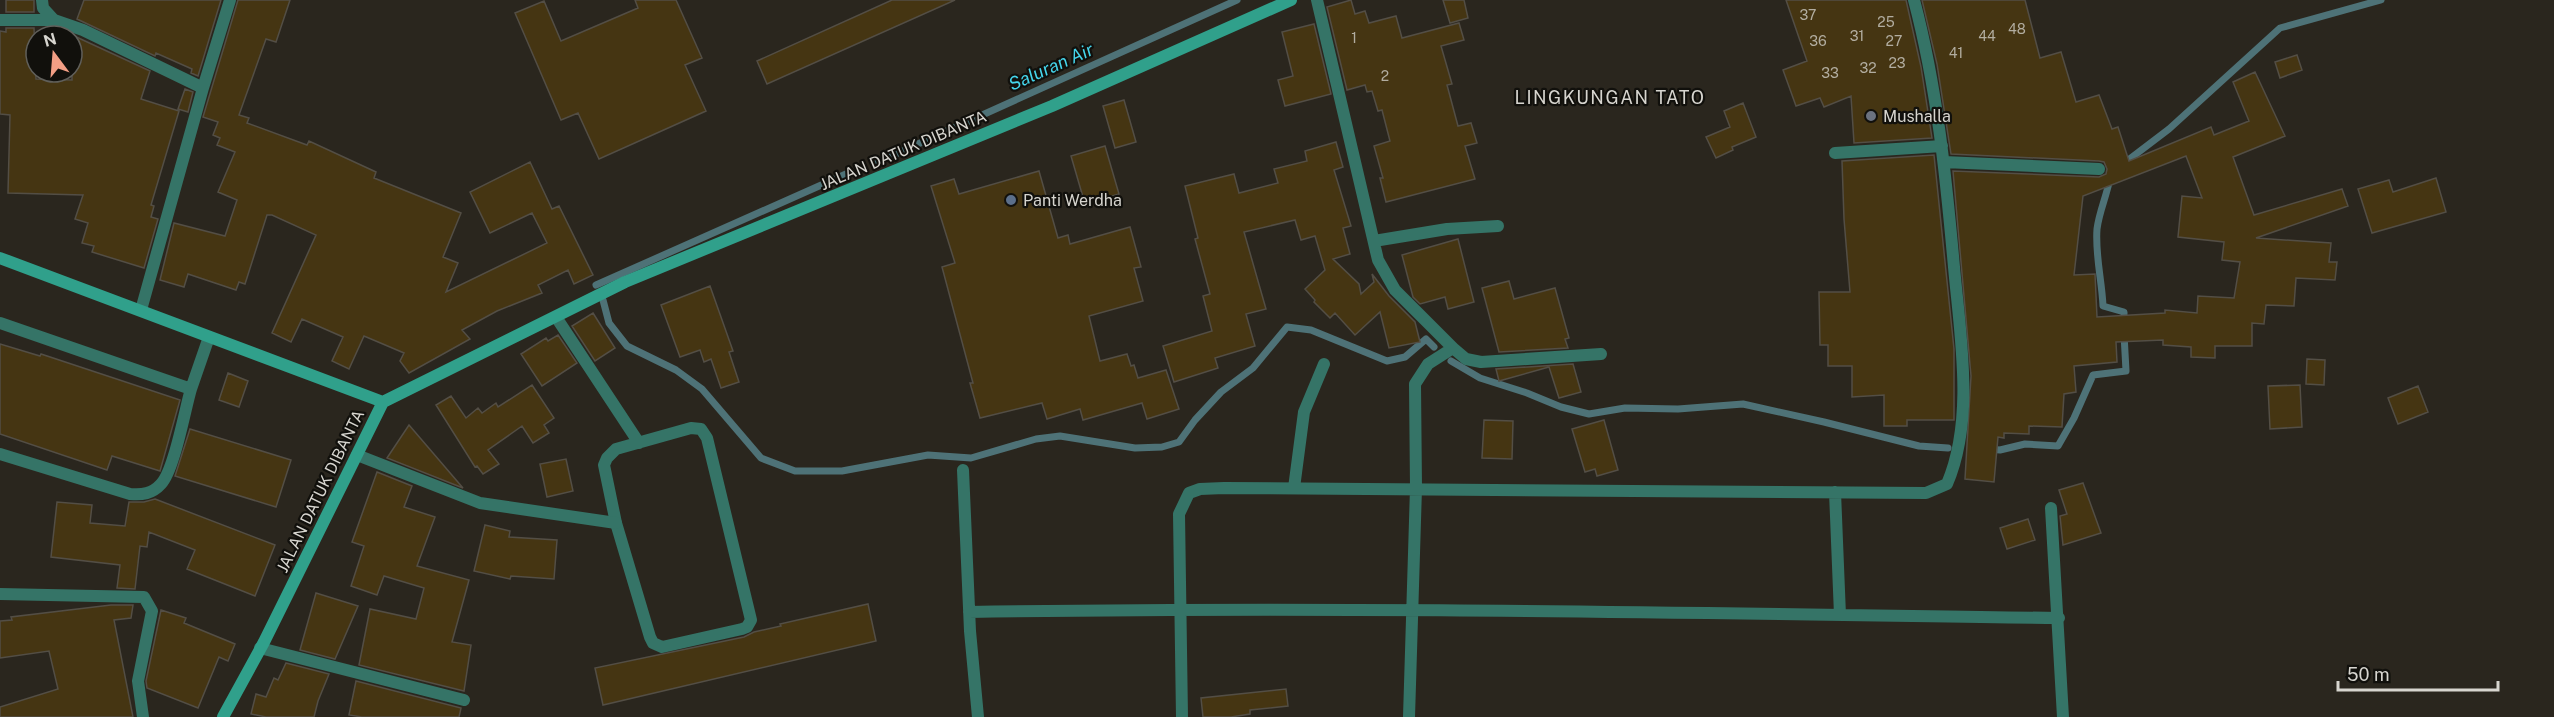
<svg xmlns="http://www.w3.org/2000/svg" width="2554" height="717" viewBox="0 0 2554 717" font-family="'Public Sans',sans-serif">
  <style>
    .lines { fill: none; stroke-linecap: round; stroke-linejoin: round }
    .stream { stroke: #4e7277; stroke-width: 7 }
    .building { fill: #453512; stroke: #534e45; stroke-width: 1.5; fill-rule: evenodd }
    .lane { stroke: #357467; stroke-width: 12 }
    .street { stroke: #357467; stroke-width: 12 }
    .secondary { stroke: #30a08b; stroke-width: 12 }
    .worship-dot { fill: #6b7280; stroke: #11100c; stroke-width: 2 }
    .service-dot { fill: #5c6f8a; stroke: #11100c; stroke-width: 2 }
    .labels { text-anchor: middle; stroke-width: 4.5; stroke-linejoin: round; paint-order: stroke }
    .number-label { font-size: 14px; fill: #b2ada0 }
    .poi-label { font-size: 16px; fill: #d7d5cf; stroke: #11100c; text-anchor: start }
    .street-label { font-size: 16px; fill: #d7d5cf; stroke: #11100c }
    .water-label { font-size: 18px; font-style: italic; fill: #45d5eb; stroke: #11100c }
    .neighbourhood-label { font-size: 18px; letter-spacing: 1.5px; fill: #d7d5cf; stroke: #11100c }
  </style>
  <rect width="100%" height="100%" fill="#2a261e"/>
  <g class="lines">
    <path class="stream" d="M 878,162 L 1237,0
      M 2123,164 L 2169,129 L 2280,28 L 2381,0
      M 2110,178 C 2107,195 2099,212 2097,229 C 2095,255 2102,281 2103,306 L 2124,312 L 2124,323
      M 596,285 L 846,174
      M 603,300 L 609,323 L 627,346 L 676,370 L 702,389 L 761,458 L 795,471 L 842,471 L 928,455 L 971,458 L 1036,439 L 1060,436 L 1135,448 L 1162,447 L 1179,442 L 1195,420 L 1221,392 L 1253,368 L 1287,327 L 1311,330 L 1387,361 L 1405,357 L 1426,339 L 1434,347
      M 1451,361 L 1480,378 L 1527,393 L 1561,407 L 1589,414 L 1625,408 L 1678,409 L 1743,404 L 1824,422 L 1919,446 L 1948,448
      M 1988,449 L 2000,450 L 2025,444 L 2058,446 L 2074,418 L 2093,375 L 2126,371 L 2124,334"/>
  </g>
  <path class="building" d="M 6,0 L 34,0 L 34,12 L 6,12 Z
    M 84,0 L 221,0 L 198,76 L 191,73 L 192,69 L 156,53 L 155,56 L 77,19 Z
    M 238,0 L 290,0 L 276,42 L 266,39 L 239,115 L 249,118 L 247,123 L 307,145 L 309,141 L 376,172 L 374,178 L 461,213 L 443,257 L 458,263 L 446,292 L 547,243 L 532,213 L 490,233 L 470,192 L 530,162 L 552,209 L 559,206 L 593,275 L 574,284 L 568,270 L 538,285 L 542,293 L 497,311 L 462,330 L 470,339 L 409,373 L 400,361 L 404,353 L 364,336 L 349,369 L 332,361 L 343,337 L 302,319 L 291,342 L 272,333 L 316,235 L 272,215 L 267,215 L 245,284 L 239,282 L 236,290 L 188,274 L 184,287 L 160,280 L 174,223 L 225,236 L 237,200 L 218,192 L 235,152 L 217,145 L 220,138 L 213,135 L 218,122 L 203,117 Z
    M 635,0 L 676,0 L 702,58 L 685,65 L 706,111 L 599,159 L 578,113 L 561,120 L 515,13 L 544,1 L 561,41 L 638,8 Z
    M 892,0 L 955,0 L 767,84 L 757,61 Z
    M 1351,0 L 1355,14 L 1365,11 L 1369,23 L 1396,16 L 1402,38 L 1459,23 L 1464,40 L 1441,46 L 1452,84 L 1447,85 L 1458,126 L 1471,123 L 1477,143 L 1465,146 L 1475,179 L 1386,202 L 1380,178 L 1383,178 L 1374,146 L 1390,141 L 1382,110 L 1378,111 L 1372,91 L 1367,92 L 1365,85 L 1347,90 L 1327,7 Z
    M 1443,0 L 1464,0 L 1468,18 L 1450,23 Z
    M 1786,0 L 1906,0 L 1921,67 L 1932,138 L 1854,143 L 1851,96 L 1824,107 L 1820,98 L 1796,106 L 1783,70 L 1807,61 Z
    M 1922,0 L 2025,0 L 2040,58 L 2061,52 L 2076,102 L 2099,95 L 2112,129 L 2118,127 L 2129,161 L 2211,127 L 2214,135 L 2249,121 L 2233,82 L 2255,72 L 2285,136 L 2233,157 L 2254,215 L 2342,189 L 2348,206 L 2256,238 L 2331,243 L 2329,262 L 2337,262 L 2335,280 L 2296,278 L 2294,306 L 2266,305 L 2264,324 L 2252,323 L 2252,346 L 2215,346 L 2215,358 L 2191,357 L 2191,347 L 2163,345 L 2163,340 L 2116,342 L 2117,362 L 2074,366 L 2076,392 L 2064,394 L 2062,427 L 2029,426 L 2029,434 L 2004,433 L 2004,438 L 1998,437 L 1994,482 L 1965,479 L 1971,376 L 1953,171 L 2099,177 L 2106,174 L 2107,169 L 2104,162 L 2099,161 L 1951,154 L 1937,64 ZM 2186,156 L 2202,198 L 2182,196 L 2178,237 L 2224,242 L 2222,260 L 2240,262 L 2234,298 L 2198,296 L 2197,313 L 2165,310 L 2165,313 L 2097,317 L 2095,274 L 2074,275 L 2083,196 Z
    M 1314,24 L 1331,94 L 1285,106 L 1278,80 L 1293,76 L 1282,32 Z
    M 6,28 L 34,28 L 36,79 L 72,80 L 72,35 L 150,71 L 141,99 L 179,111 L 151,205 L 154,206 L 151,217 L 158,219 L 144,268 L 92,252 L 94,246 L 82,243 L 88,223 L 75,219 L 83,195 L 8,193 L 10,115 L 0,114 L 0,31 L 6,32 Z
    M 2297,55 L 2302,70 L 2280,78 L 2275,62 Z
    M 185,89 L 193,92 L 188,112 L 178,109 Z
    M 1124,100 L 1136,142 L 1115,148 L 1103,106 Z
    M 1743,103 L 1756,137 L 1732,147 L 1733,150 L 1716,158 L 1706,137 L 1730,127 L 1724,111 Z
    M 1336,142 L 1343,167 L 1334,170 L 1351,226 L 1343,228 L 1350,254 L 1333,259 L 1359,284 L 1361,294 L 1374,282 L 1372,274 L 1389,296 L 1415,322 L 1420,342 L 1389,348 L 1380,312 L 1355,335 L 1335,313 L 1330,318 L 1314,302 L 1315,300 L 1305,289 L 1325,270 L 1315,236 L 1301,240 L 1295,220 L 1244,232 L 1266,309 L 1246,314 L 1255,346 L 1215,358 L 1218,368 L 1174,382 L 1163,346 L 1212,331 L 1203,296 L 1210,294 L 1195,239 L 1198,238 L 1185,186 L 1234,174 L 1239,193 L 1278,183 L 1274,169 L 1307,161 L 1305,151 Z
    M 1105,146 L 1119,194 L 1085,204 L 1071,156 Z
    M 1934,155 L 1954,349 L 1954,420 L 1907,420 L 1907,426 L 1884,426 L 1884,395 L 1852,397 L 1852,366 L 1828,366 L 1828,345 L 1820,345 L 1819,292 L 1850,292 L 1844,219 L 1842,161 Z
    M 1039,171 L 1058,238 L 1068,235 L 1070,244 L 1130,227 L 1141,267 L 1134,268 L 1143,301 L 1089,316 L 1100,361 L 1127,354 L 1131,366 L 1134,365 L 1138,378 L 1166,370 L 1179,409 L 1147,419 L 1142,403 L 1083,420 L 1080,409 L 1047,419 L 1042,403 L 980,418 L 970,383 L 973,383 L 942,267 L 955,263 L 931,186 L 954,179 L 959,194 Z
    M 2436,178 L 2446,212 L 2372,233 L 2358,189 L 2389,180 L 2393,192 Z
    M 1458,239 L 1474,302 L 1448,309 L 1445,297 L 1420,304 L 1413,297 L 1402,255 Z
    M 1509,281 L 1514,299 L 1555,288 L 1569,338 L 1565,339 L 1568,348 L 1499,352 L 1482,288 Z
    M 710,286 L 733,351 L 729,352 L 739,382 L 721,388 L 711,359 L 704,362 L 700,350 L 680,357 L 661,305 Z
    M 593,313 L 615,348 L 595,361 L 572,326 Z
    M 558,335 L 577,363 L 542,386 L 521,354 L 546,338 L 548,341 Z
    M 0,344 L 40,356 L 41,354 L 180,400 L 160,471 L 112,456 L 107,470 L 0,434 Z
    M 2307,359 L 2325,360 L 2324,385 L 2306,384 Z
    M 1573,364 L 1581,392 L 1559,398 L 1549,367 L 1499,381 L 1496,369 Z
    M 228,373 L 248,381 L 239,407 L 219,400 Z
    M 532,385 L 554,418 L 544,425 L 549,433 L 533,443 L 522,426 L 488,450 L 499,464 L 483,474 L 477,466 L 475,467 L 436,405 L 451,396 L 466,418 L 478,408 L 482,413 L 496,403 L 498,407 Z
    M 2300,385 L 2302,427 L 2270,429 L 2268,386 Z
    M 2418,386 L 2428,412 L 2398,424 L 2388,398 Z
    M 1484,420 L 1513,421 L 1512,459 L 1482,458 Z
    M 1604,420 L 1618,470 L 1597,476 L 1595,469 L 1585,472 L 1572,429 Z
    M 409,425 L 463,488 L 387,458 Z
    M 190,429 L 291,460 L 276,507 L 175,476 Z
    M 566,459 L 573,491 L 547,497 L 540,464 Z
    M 377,472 L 412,486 L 404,507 L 435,517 L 417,566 L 469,580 L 452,642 L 471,645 L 464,691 L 359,665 L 370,609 L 416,619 L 424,588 L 384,576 L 377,595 L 351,586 L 364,546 L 352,542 Z
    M 2083,483 L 2101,533 L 2063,545 L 2060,516 L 2067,514 L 2059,490 Z
    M 155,499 L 275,545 L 255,596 L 187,569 L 195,550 L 149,532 L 147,547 L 140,546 L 135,589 L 117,588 L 120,565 L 51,557 L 57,502 L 92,505 L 90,523 L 125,526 L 129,502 L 144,502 Z
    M 2028,519 L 2035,540 L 2007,549 L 2000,528 Z
    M 485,525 L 510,531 L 509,537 L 557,540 L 554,579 L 511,576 L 510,579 L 474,571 Z
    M 316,593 L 358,606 L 335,659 L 300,650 Z
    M 868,604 L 876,641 L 603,705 L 595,668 L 744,637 L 754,632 L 781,626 L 780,624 Z
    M 111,605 L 133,605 L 131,618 L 114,620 L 133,717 L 0,717 L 0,707 L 58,689 L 49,651 L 0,658 L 0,621 L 12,620 L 11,617 Z
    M 161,610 L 186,618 L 184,623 L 235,644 L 228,661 L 219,657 L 198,708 L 147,688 L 146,681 Z
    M 286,663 L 329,674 L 318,701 L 314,717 L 266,717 L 251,714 L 256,694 L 266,697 L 274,678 L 278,680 Z
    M 356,681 L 461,708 L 459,717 L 362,717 L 349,715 Z
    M 1286,689 L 1288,706 L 1250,710 L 1250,714 L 1231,717 L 1203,717 L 1201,698 Z"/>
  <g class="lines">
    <path class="lane" d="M 556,317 L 639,443
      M 0,323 L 191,389 L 209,337
      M 691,428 L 701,429 L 707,438 L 751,620 L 747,627 L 742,629 L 662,647 L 653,643 L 650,637 L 616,523 L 604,465 L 607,458 L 616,449 Z
      M 0,454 L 130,494 C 142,495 152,494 161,484 C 174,471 185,409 191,389"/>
    <path class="street" d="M 42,0 L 43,8 L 54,20 L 83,30 L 203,88
      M 1317,0 L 1378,260 L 1395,290 L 1453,348 L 1428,364 L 1415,384 L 1416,488 L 1409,717
      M 0,20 L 54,20
      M 1835,153 L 1942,146
      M 1944,162 L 2099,169
      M 1374,241 L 1447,229 L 1498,226
      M 141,310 L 203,88 L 230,0
      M 1453,348 L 1466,359 L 1481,362 L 1601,354
      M 357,455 L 480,503 L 616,523
      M 963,470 L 970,631 L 978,717
      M 1294,488 L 1304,412 L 1324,364
      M 1835,492 L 1840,615
      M 2051,508 L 2063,717
      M 0,594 L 144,597 L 152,611 L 138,681 L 143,717
      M 969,612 C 1332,606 1695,613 2059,618
      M 260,648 L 464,700
      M 1182,717 L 1179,514 L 1189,493 L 1200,489 L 1224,488 L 1926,493 L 1947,484 C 1975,419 1960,335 1954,267 C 1946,177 1937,87 1914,0"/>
    <path class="secondary" d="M 0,258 L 383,402
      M 223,717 L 264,642 L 383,402 L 625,282 L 1052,106 L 1291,0"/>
  </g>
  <circle class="worship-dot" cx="1871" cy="116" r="6"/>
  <circle class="service-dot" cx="1011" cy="200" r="6"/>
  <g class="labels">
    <g class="number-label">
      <text x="1808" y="20">37</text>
      <text x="1886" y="27">25</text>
      <text x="2017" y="34">48</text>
      <text x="1857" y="41">31</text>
      <text x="1987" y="41">44</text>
      <text x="1354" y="43">1</text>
      <text x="1818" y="46">36</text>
      <text x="1894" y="46">27</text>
      <text x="1956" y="58">41</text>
      <text x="1897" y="68">23</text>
      <text x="1868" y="73">32</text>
      <text x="1830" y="78">33</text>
      <text x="1385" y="81">2</text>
    </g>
    <g class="poi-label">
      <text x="1883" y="122">Mushalla</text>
      <text x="1023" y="206">Panti Werdha</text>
    </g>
    <g class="street-label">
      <text transform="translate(903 150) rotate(-23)" y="6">JALAN DATUK DIBANTA</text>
      <text transform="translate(320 491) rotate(-64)" y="6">JALAN DATUK DIBANTA</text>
    </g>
    <g class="water-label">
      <text transform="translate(1051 67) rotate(-24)" y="6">Saluran Air</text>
    </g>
    <g class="neighbourhood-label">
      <text x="1610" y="104">LINGKUNGAN TATO</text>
    </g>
  </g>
  <g transform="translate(54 54) rotate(344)"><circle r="28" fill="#11100c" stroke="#605f5a" stroke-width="1.5"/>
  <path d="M0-4.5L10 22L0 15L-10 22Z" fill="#f39f85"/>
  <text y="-9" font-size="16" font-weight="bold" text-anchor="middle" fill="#d7d5cf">N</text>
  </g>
  <path d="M2338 681v9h160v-9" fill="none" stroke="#d7d5cf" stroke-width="3"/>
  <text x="2347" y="681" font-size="18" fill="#d7d5cf" stroke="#11100c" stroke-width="4.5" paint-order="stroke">50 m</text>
</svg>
